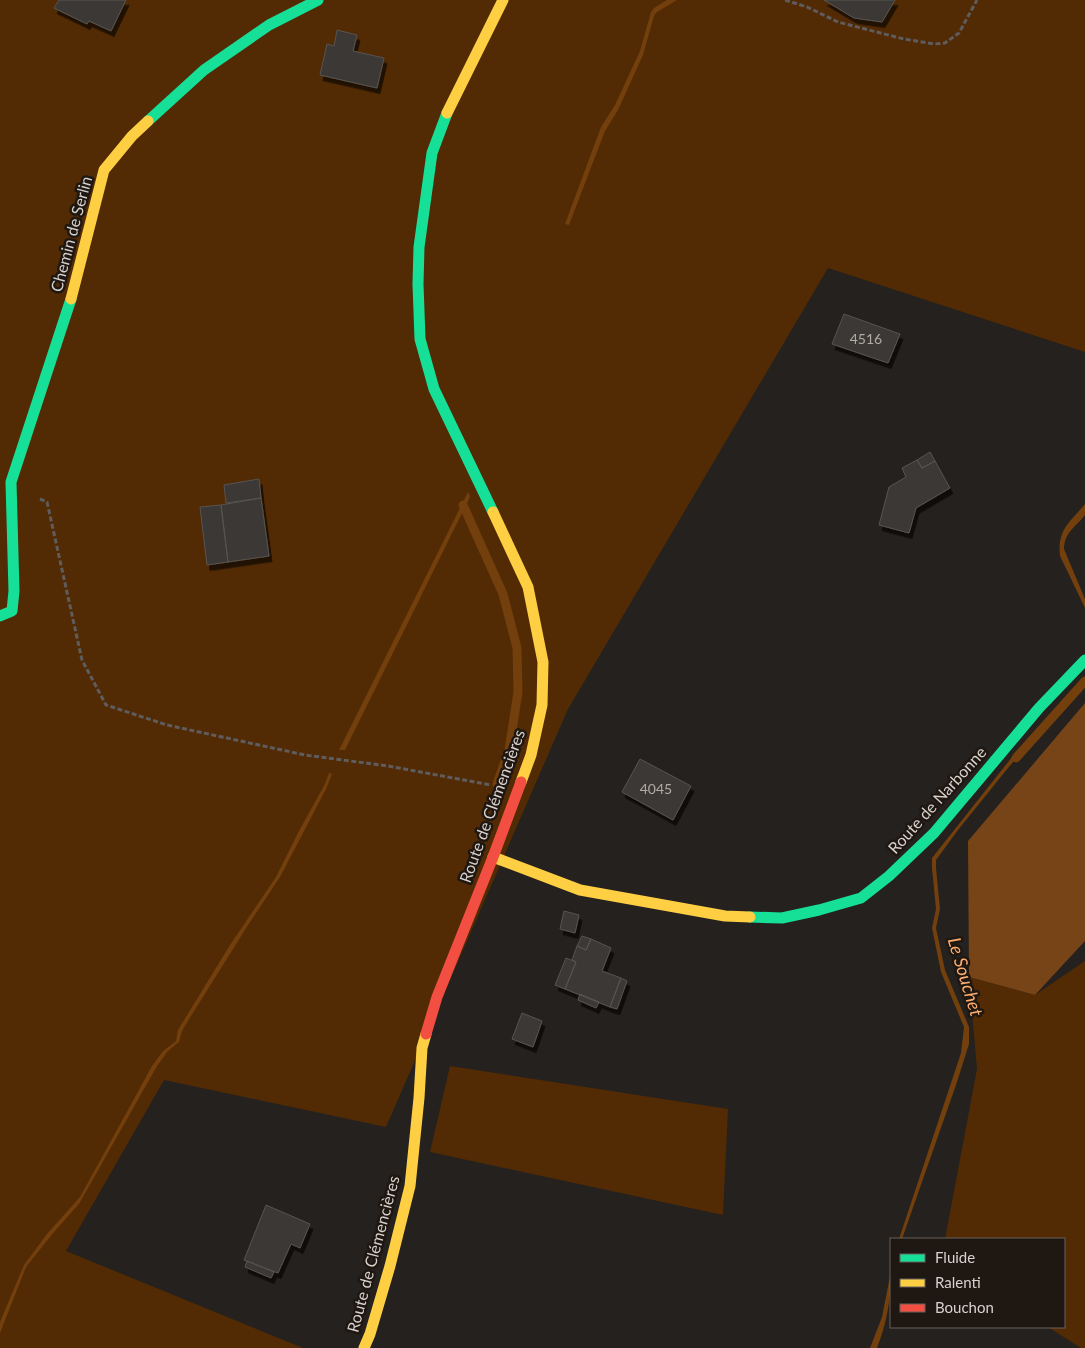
<svg xmlns="http://www.w3.org/2000/svg" width="1085" height="1348" viewBox="0 0 1085 1348" font-family="Lato,sans-serif">
  <style>
    .green { fill: #522b04 }
    .forest { fill: #764417 }
    .water { fill: #723f0d }
    .lines { fill: none; stroke-linecap: round; stroke-linejoin: round }
    .stream { stroke: #723f0d; stroke-width: 9 }
    .building { fill: #3b3835; stroke: #575451; filter: url(#shadow) }
    .path { stroke: #5e5c5d; stroke-width: 3; stroke-dasharray: 5 2.5; stroke-linecap: butt }
    .fast { stroke: #16e098; stroke-width: 11 }
    .slow { stroke: #ffcf43; stroke-width: 11 }
    .jam { stroke: #f24e42; stroke-width: 11 }
    .labels { text-anchor: middle; stroke-width: 5; stroke-linejoin: round; paint-order: stroke }
    .number-label { font-size: 14px; fill: #b0aba7 }
    .street-label { font-size: 16px; fill: #d7d1cd; stroke: #1f1711 }
    .water-label { font-size: 18px; font-style: italic; fill: #fbab6c; stroke: #1f1711 }
  </style>
  <defs>
    <filter id="shadow"><feDropShadow dx="3" dy="5.5" stdDeviation="0" flood-color="#0009"/></filter>
  </defs>
  <rect width="100%" height="100%" fill="#24211e"/>
  <path class="green" d="M 0,0 L 1085,0 L 1085,352 L 828,268 L 568,709 L 386,1127 L 164,1080 L 66,1251 L 303,1348 L 0,1348 Z
    M 1085,961 L 1085,1348 L 1081,1348 L 1048,1327 L 1064,1327 L 1064,1239 L 945,1239 L 977,1069 L 969,977 L 1035,995 Z
    M 450,1066 L 728,1109 L 723,1215 L 430,1152 Z"/>
  <path class="forest" d="M 1085,703 L 1085,941 L 1035,995 L 969,977 L 968,841 Z"/>
  <path class="water" d="M 667,0 L 677,0 L 657,12 L 654,16 L 643,55 L 618,110 L 605,131 L 569,225 L 565,224 L 601,127 L 615,105 L 640,51 L 651,12 L 654,8 Z
    M 468,492 L 470,497 L 345,750 L 339,750 Z
    M 1085,504 L 1085,515 C 1075,528 1065,531 1064,549 L 1085,599 L 1085,608 L 1060,556 C 1057,530 1070,522 1085,504 Z
    M 1085,679 L 1008,768 L 958,830 L 936,860 L 936,868 L 940,909 L 936,928 L 945,970 L 969,1027 L 969,1044 L 956,1085 L 902,1239 L 899,1239 L 961,1053 L 964,1027 L 941,972 L 932,928 L 936,909 L 932,868 L 932,858 L 1016,752 Z
    M 329,773 L 332,774 L 326,789 L 280,877 L 250,922 L 186,1024 L 182,1031 L 179,1042 L 168,1051 L 157,1066 L 79,1204 L 54,1232 L 26,1267 L 0,1333 L 0,1322 L 24,1265 L 47,1234 L 80,1197 L 152,1066 L 163,1051 L 176,1041 L 178,1030 L 230,945 L 276,877 L 299,831 L 325,784 Z
    M 891,1271 C 891,1298 887,1323 877,1348 L 870,1348 L 882,1317 Z"/>
  <g class="lines">
    <path class="stream" d="M 463,505 L 503,594 L 517,648 L 518,692 L 509,750 L 497,784
      M 1016,758 L 1085,681"/>
  </g>
  <path class="building" d="M 59,0 L 126,0 L 111,31 L 89,21 L 87,24 L 54,8 Z
    M 824,0 L 895,0 L 882,22 L 854,18 Z
    M 337,30 L 357,35 L 353,51 L 384,58 L 377,88 L 320,75 L 327,44 L 334,46 Z
    M 844,314 L 900,334 L 888,363 L 832,344 Z
    M 930,452 L 935,461 L 922,468 L 917,460 Z
    M 917,460 L 922,468 L 935,461 L 950,488 L 916,508 L 909,533 L 879,525 L 889,487 L 906,477 L 902,468 Z
    M 259,479 L 261,498 L 226,503 L 224,485 Z
    M 261,498 L 269,556 L 228,562 L 221,505 Z
    M 221,505 L 228,562 L 207,565 L 200,507 Z
    M 640,759 L 691,786 L 673,820 L 622,792 Z
    M 564,911 L 579,915 L 575,933 L 560,929 Z
    M 582,936 L 591,939 L 586,950 L 577,946 Z
    M 591,939 L 611,948 L 602,971 L 621,978 L 610,1007 L 565,989 L 576,962 L 572,960 L 577,946 L 586,950 Z
    M 566,958 L 576,962 L 565,989 L 555,985 Z
    M 621,978 L 627,981 L 617,1009 L 610,1007 Z
    M 580,994 L 599,1002 L 596,1008 L 578,1000 Z
    M 522,1013 L 542,1021 L 533,1047 L 512,1039 Z
    M 266,1205 L 310,1224 L 300,1248 L 291,1244 L 278,1273 L 244,1260 Z
    M 247,1261 L 274,1272 L 271,1278 L 245,1267 Z"/>
  <g class="lines">
    <path class="path" d="M 785,0 L 807,7 L 838,22 L 904,39 L 934,44 L 945,43 L 959,33 L 977,0
      M 40,499 L 47,502 L 82,660 L 106,705 L 167,725 L 305,755 L 388,766 L 491,785"/>
    <path class="fast" d="M 447,113 L 432,153 L 419,247 L 418,284 L 420,339 L 434,389 L 493,512
      M 148,121 L 204,70 L 269,25 L 318,0
      M 0,616 L 12,611 L 14,591 L 11,482 L 71,299
      M 750,917 L 782,918 L 819,910 L 861,898 L 889,876 L 934,833 L 1039,708 L 1085,660"/>
    <path class="slow" d="M 447,113 L 503,0
      M 71,299 L 104,170 L 132,136 L 148,121
      M 493,512 L 528,587 L 543,662 L 542,705 L 531,755 L 521,782
      M 493,857 L 580,890 L 725,916 L 750,917
      M 364,1348 L 370,1334 L 390,1266 L 410,1186 L 419,1098 L 422,1048 L 426,1034"/>
    <path class="jam" d="M 426,1034 L 437,997 L 493,857 L 521,782"/>
  </g>
  <g class="labels">
    <g class="number-label">
      <text x="866" y="344">4516</text>
      <text x="656" y="794">4045</text>
    </g>
    <g class="street-label">
      <text transform="translate(71 234) rotate(-75)" y="6">Chemin de Serlin</text>
      <text transform="translate(937 800) rotate(-48)" y="6">Route de Narbonne</text>
      <text transform="translate(492 806) rotate(-70)" y="6">Route de Clémencières</text>
      <text transform="translate(373 1254) rotate(-75)" y="6">Route de Clémencières</text>
    </g>
    <g class="water-label">
      <text transform="translate(965 977) rotate(73)" y="6">Le Souchet</text>
    </g>
  </g>
  <rect x="890" y="1238" width="175" height="90" fill="#1f1711" stroke="#69615c"/>
  <rect x="900" y="1254" width="25" height="8" fill="#16e098" stroke="#69615c"/>
  <text x="935" y="1263" font-size="15" fill="#d7d1cd">Fluide</text>
  <rect x="900" y="1279" width="25" height="8" fill="#ffcf43" stroke="#69615c"/>
  <text x="935" y="1288" font-size="15" fill="#d7d1cd">Ralenti</text>
  <rect x="900" y="1304" width="25" height="8" fill="#f24e42" stroke="#69615c"/>
  <text x="935" y="1313" font-size="15" fill="#d7d1cd">Bouchon</text>
</svg>
